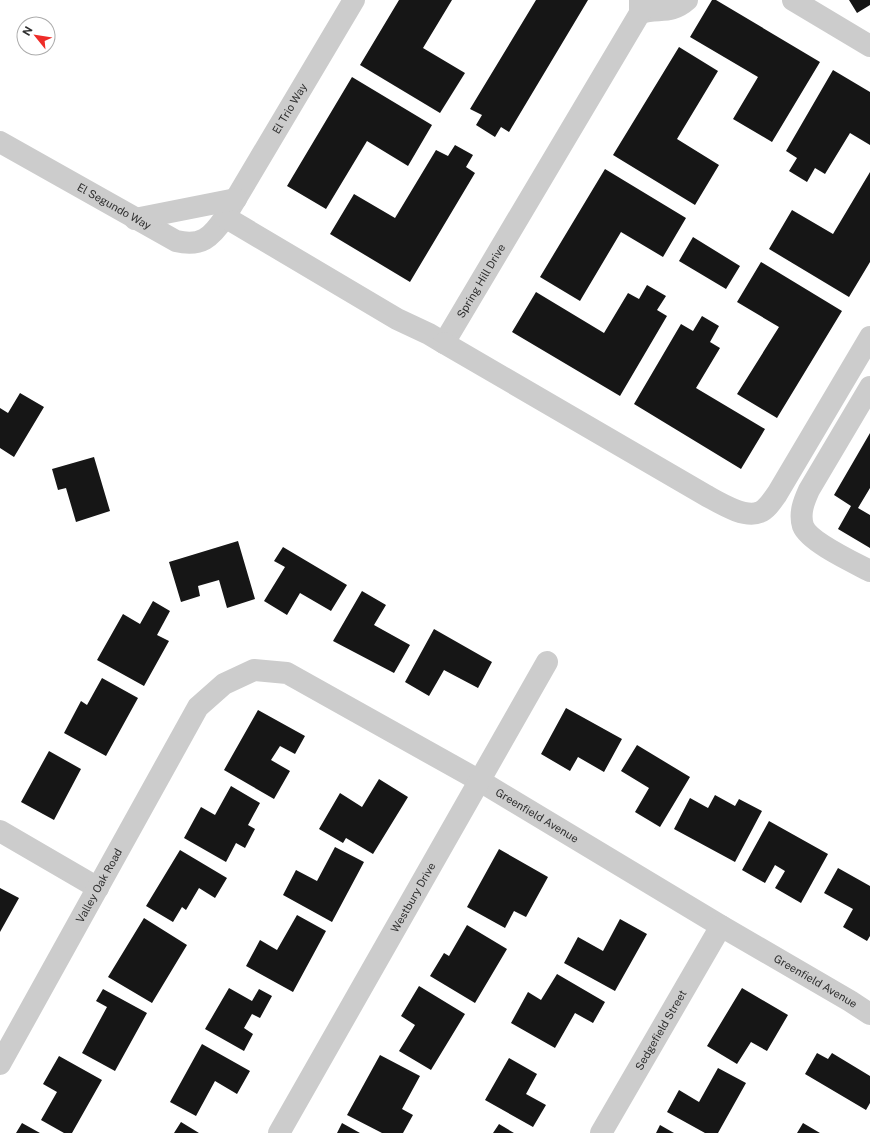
<svg xmlns="http://www.w3.org/2000/svg" width="870" height="1133" viewBox="0 0 870 1133" font-family="'Public Sans',sans-serif">
  <style>
    .building { fill: #161616 }
    .lines { fill: none; stroke-linecap: round; stroke-linejoin: round }
    .minor { stroke: #ccc; stroke-width: 22 }
    .labels { text-anchor: middle; stroke-width: 4; stroke-linejoin: round; paint-order: stroke }
    .street-label { font-size: 11px; fill: #2f2f2f; stroke: #fff }
  </style>
  <rect width="100%" height="100%" fill="#fff"/>
  <path class="building" d="M 399,0 L 452,0 L 423,48 L 465,73 L 440,113 L 360,65 Z
    M 536,0 L 588,0 L 509,132 L 501,127 L 495,137 L 476,125 L 482,115 L 470,109 Z
    M 712,0 L 716,0 L 820,62 L 772,142 L 733,119 L 758,77 L 690,37 Z
    M 849,0 L 870,0 L 870,5 L 857,13 Z
    M 679,47 L 718,71 L 677,139 L 719,165 L 695,205 L 613,155 Z
    M 833,70 L 870,92 L 870,145 L 850,133 L 825,174 L 815,168 L 807,182 L 789,171 L 797,158 L 786,151 Z
    M 352,77 L 432,125 L 408,166 L 367,141 L 326,209 L 287,186 Z
    M 455,145 L 473,155 L 466,167 L 475,173 L 410,282 L 330,234 L 354,194 L 395,218 L 436,150 L 448,156 Z
    M 605,169 L 686,218 L 663,257 L 621,232 L 580,301 L 540,277 Z
    M 870,172 L 870,262 L 849,297 L 769,249 L 792,210 L 833,234 Z
    M 693,237 L 740,266 L 726,289 L 679,261 Z
    M 761,262 L 842,311 L 777,418 L 737,394 L 779,327 L 737,302 Z
    M 647,285 L 666,296 L 657,310 L 667,316 L 620,396 L 512,332 L 536,292 L 604,333 L 628,293 L 639,299 Z
    M 702,316 L 719,326 L 710,342 L 720,348 L 696,388 L 765,429 L 741,469 L 634,404 L 681,324 L 693,331 Z
    M 20,393 L 44,407 L 14,457 L 0,448 L 0,408 L 8,413 Z
    M 870,433 L 870,488 L 858,508 L 870,515 L 870,548 L 838,529 L 851,506 L 834,495 Z
    M 94,457 L 110,511 L 76,522 L 66,488 L 58,490 L 52,469 Z
    M 238,541 L 255,599 L 227,608 L 219,580 L 198,586 L 200,596 L 181,602 L 169,562 Z
    M 283,547 L 347,585 L 331,611 L 300,593 L 287,615 L 264,601 L 285,567 L 274,561 Z
    M 362,591 L 386,605 L 374,625 L 410,645 L 394,673 L 333,641 Z
    M 153,601 L 170,611 L 157,635 L 169,641 L 144,686 L 97,660 L 123,614 L 140,624 Z
    M 434,629 L 492,662 L 478,688 L 444,670 L 429,696 L 405,682 Z
    M 102,678 L 138,698 L 106,756 L 64,733 L 81,701 L 87,705 Z
    M 566,708 L 622,739 L 604,772 L 578,757 L 570,771 L 541,754 Z
    M 258,710 L 305,736 L 295,754 L 280,746 L 271,760 L 290,771 L 274,799 L 224,770 Z
    M 637,745 L 690,777 L 660,827 L 635,812 L 649,788 L 621,771 Z
    M 49,751 L 81,769 L 54,820 L 21,802 Z
    M 379,779 L 408,797 L 373,854 L 346,838 L 343,843 L 319,829 L 340,793 L 362,807 Z
    M 231,786 L 260,803 L 248,825 L 255,829 L 245,848 L 236,843 L 226,862 L 184,838 L 201,807 L 215,815 Z
    M 715,795 L 735,806 L 739,799 L 762,811 L 735,862 L 674,829 L 690,798 L 708,808 Z
    M 769,821 L 828,854 L 801,903 L 775,888 L 785,871 L 775,865 L 765,883 L 742,870 Z
    M 335,847 L 364,862 L 332,922 L 283,895 L 296,870 L 317,881 Z
    M 499,849 L 548,877 L 526,917 L 514,911 L 505,928 L 467,907 Z
    M 180,850 L 227,878 L 215,898 L 199,888 L 186,910 L 182,907 L 173,922 L 146,906 Z
    M 838,868 L 870,886 L 870,936 L 867,941 L 843,927 L 853,909 L 824,893 Z
    M 0,888 L 19,898 L 0,932 Z
    M 297,915 L 326,931 L 293,992 L 246,966 L 260,940 L 277,950 Z
    M 144,918 L 187,945 L 152,1003 L 108,977 Z
    M 620,919 L 647,934 L 615,991 L 564,963 L 578,937 L 603,951 Z
    M 467,925 L 507,949 L 475,1003 L 430,976 L 444,953 L 449,956 Z
    M 557,974 L 605,1002 L 593,1023 L 575,1013 L 555,1048 L 511,1023 L 528,992 L 541,1000 Z
    M 419,986 L 465,1014 L 431,1070 L 399,1051 L 415,1025 L 401,1016 Z
    M 229,988 L 252,1001 L 259,989 L 272,996 L 260,1018 L 252,1014 L 244,1028 L 253,1034 L 244,1051 L 205,1029 Z
    M 742,988 L 788,1015 L 767,1051 L 751,1042 L 737,1064 L 707,1046 Z
    M 103,989 L 147,1013 L 115,1071 L 82,1053 L 107,1007 L 96,1001 Z
    M 202,1044 L 250,1071 L 237,1094 L 215,1081 L 196,1116 L 170,1102 Z
    M 817,1053 L 828,1059 L 832,1053 L 870,1076 L 870,1103 L 866,1110 L 805,1074 Z
    M 380,1055 L 420,1076 L 402,1109 L 413,1115 L 403,1133 L 382,1133 L 347,1115 Z
    M 59,1056 L 102,1080 L 72,1133 L 64,1133 L 41,1120 L 57,1092 L 43,1084 Z
    M 509,1058 L 537,1074 L 526,1094 L 546,1105 L 533,1127 L 485,1100 Z
    M 718,1068 L 746,1083 L 718,1133 L 705,1133 L 667,1112 L 679,1090 L 699,1102 Z
    M 181,1122 L 199,1133 L 174,1133 Z
    M 22,1123 L 40,1133 L 16,1133 Z
    M 342,1123 L 360,1133 L 337,1133 Z
    M 803,1123 L 820,1133 L 797,1133 Z
    M 499,1124 L 514,1133 L 493,1133 Z
    M 660,1125 L 674,1133 L 656,1133 Z"/>
  <g class="lines">
    <g class="minor">
      <path d="M 793,0 L 870,46"/>
      <path d="M 640,13 C 659,7 670,15 687,0"/>
      <path id="s1" d="M 0,142 L 176,241 C 201,247 211,238 225,217 L 354,0"/>
      <path id="s2" d="M 225,217 L 397,319 L 429,334 L 444,343 L 640,13 L 640,0"/>
      <path d="M 135,219 L 236,199"/>
      <path d="M 444,343 L 707,496 C 720,503 745,519 760,512 C 767,509 772,501 777,494 L 870,337"/>
      <path d="M 870,387 L 809,490 C 804,501 799,513 803,526 C 809,542 855,563 870,571"/>
      <path d="M 0,831 L 98,888"/>
      <path id="s3" d="M 0,1064 L 198,707 L 224,684 L 254,670 L 287,673 L 480,781 L 721,926 L 850,1001 L 870,1014"/>
      <path id="s4" d="M 279,1133 L 547,662"/>
      <path id="s5" d="M 601,1133 L 721,926"/>
    </g>
  </g>
  <g class="labels">
    <g class="street-label">
      <text dy="4" stroke="none"><textPath href="#s1" startOffset="388">El Trio Way</textPath></text>
      <text dy="4" stroke="none"><textPath href="#s1" startOffset="131">El Segundo Way</textPath></text>
      <text dy="4" stroke="none"><textPath href="#s2" startOffset="325">Spring Hill Drive</textPath></text>
      <text dy="4" stroke="none"><textPath href="#s3" startOffset="797">Greenfield Avenue</textPath></text>
      <text dy="4" stroke="none"><textPath href="#s3" startOffset="204">Valley Oak Road</textPath></text>
      <text dy="4" stroke="none"><textPath href="#s4" startOffset="271">Westbury Drive</textPath></text>
      <text dy="4" stroke="none"><textPath href="#s3" startOffset="1121">Greenfield Avenue</textPath></text>
      <text dy="4" stroke="none"><textPath href="#s5" startOffset="119">Sedgefield Street</textPath></text>
    </g>
  </g>
  <g transform="translate(36 36) rotate(300)"><circle r="19" fill="#ffffff" stroke="#acacac"/>
  <path d="M0-3L7 15L0 10L-7 15Z" fill="#ee2c28"/>
  <text y="-6" font-size="11" font-weight="bold" text-anchor="middle" fill="#2f2f2f">N</text>
  </g>
</svg>
